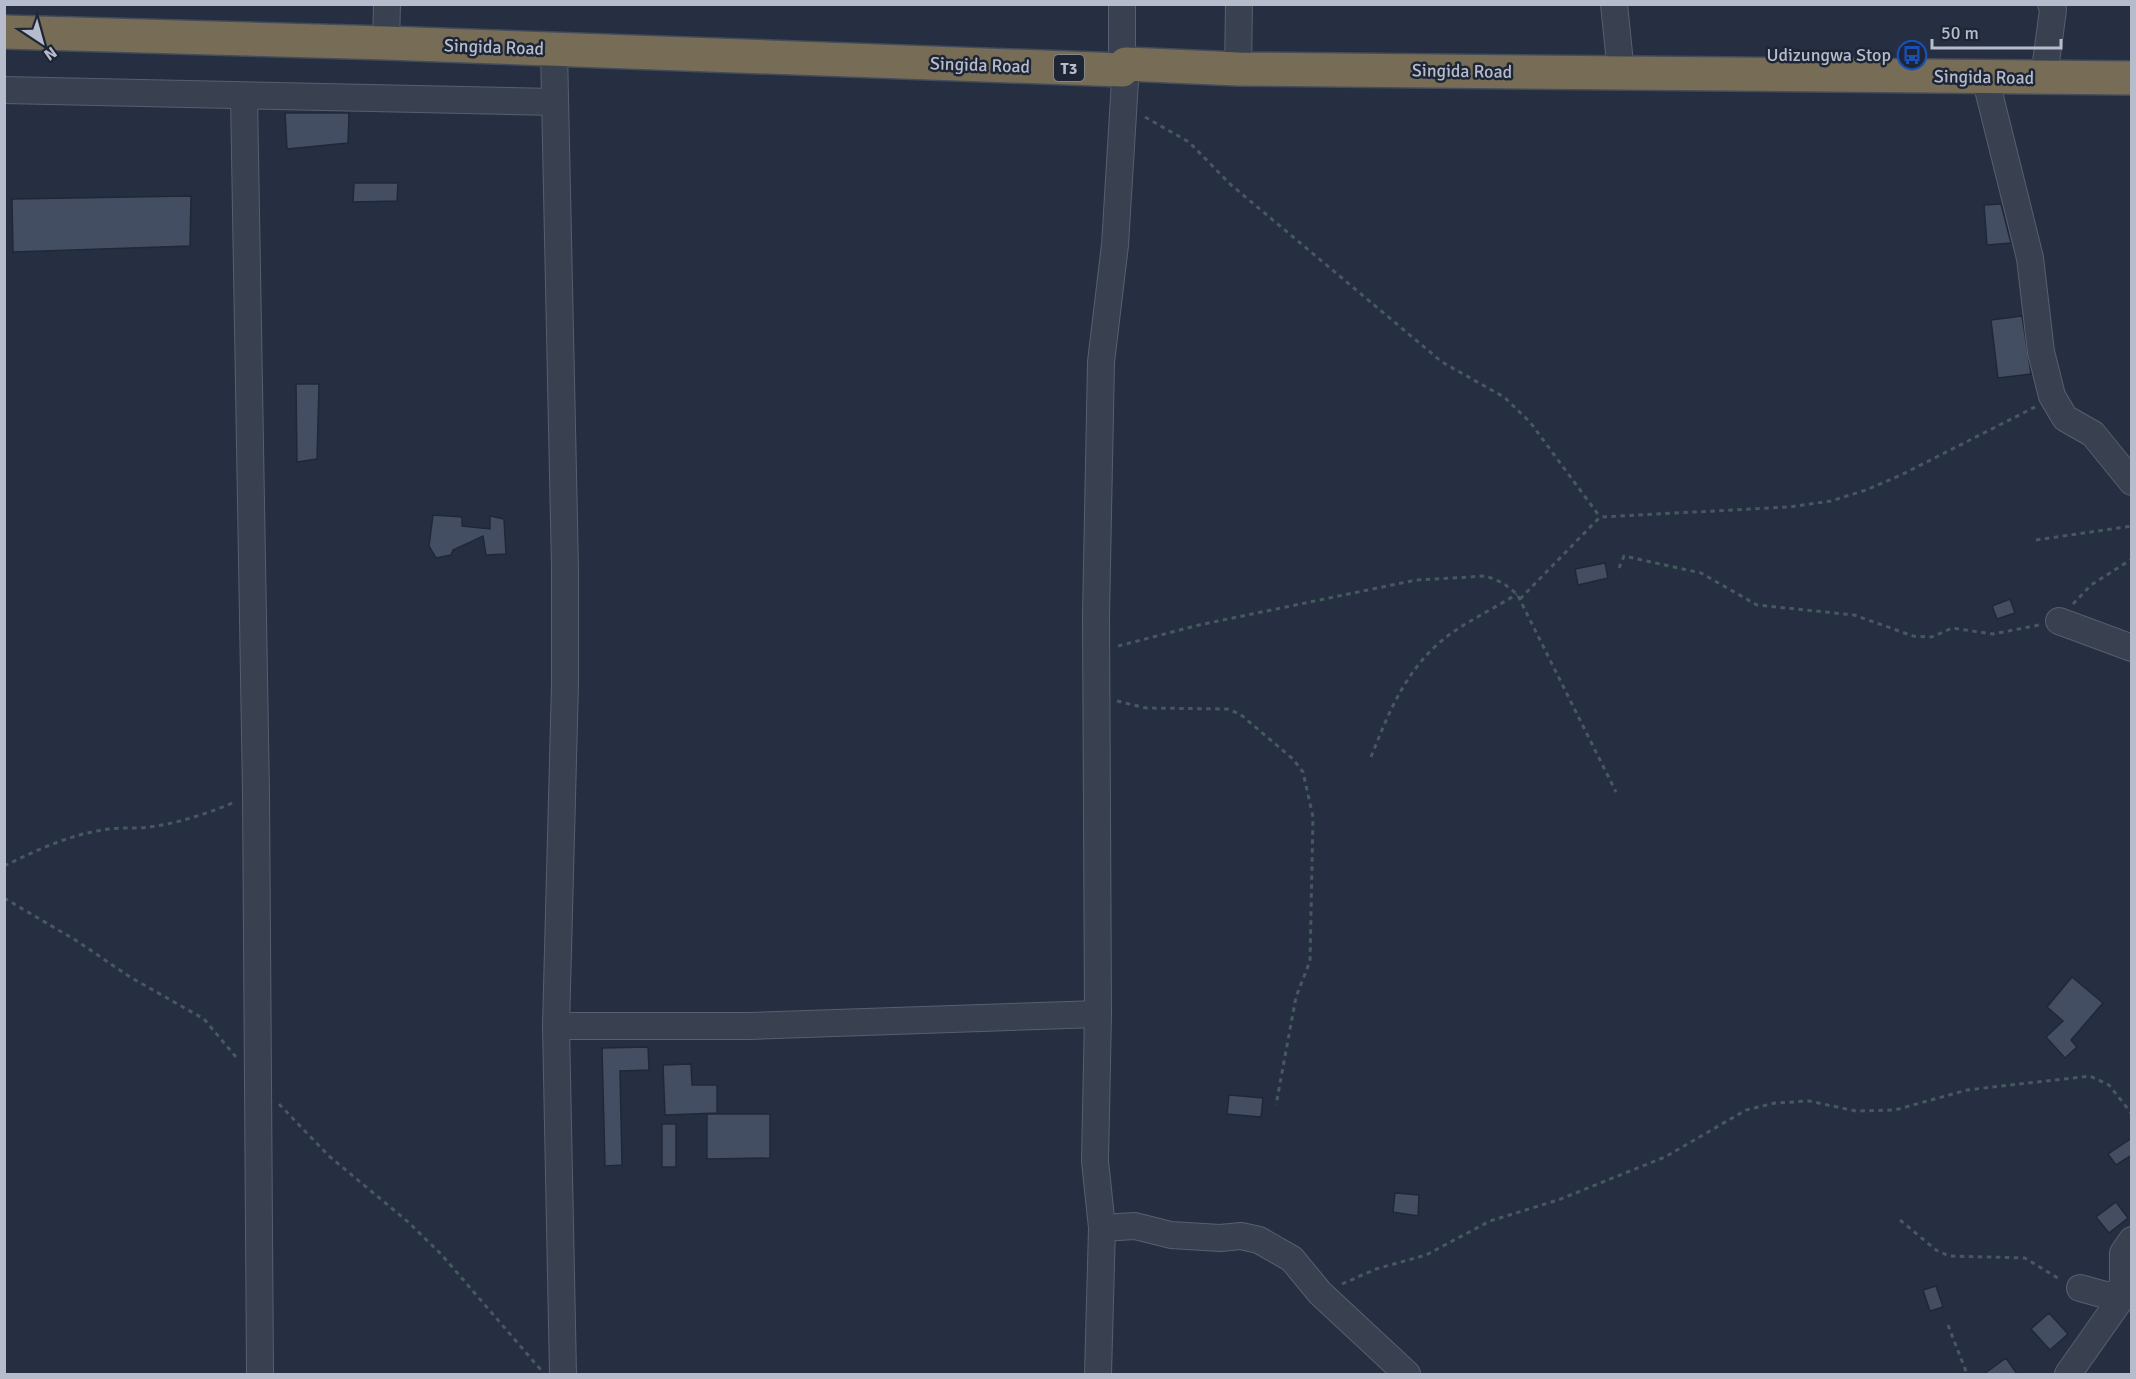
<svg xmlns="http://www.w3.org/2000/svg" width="2136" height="1379" viewBox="0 0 2136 1379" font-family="Signika,sans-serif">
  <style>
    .building { fill: #444e63; stroke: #202838; stroke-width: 1.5 }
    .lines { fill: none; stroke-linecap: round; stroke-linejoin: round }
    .minor-casing { stroke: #575f6e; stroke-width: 28 }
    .highway-casing { stroke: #444c5b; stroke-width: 36 }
    .path { stroke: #455a5f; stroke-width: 3; stroke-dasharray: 4.5 4.5; stroke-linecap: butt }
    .minor { stroke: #394151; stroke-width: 26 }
    .highway { stroke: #776d56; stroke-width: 33 }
    .labels { text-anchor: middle; stroke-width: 5; stroke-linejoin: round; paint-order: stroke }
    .shield { fill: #1e2636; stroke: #888f9e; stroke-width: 1.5 }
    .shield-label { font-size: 16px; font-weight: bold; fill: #b6bccb }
    .street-label { font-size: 18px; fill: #b6bccb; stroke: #1e2636 }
    .poi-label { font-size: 18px; fill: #b6bccb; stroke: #1e2636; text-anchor: end }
  </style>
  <rect width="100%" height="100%" fill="#252f41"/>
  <path class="building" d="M 285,113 L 349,113 L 348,143 L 287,149 Z
    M 354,183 L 398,183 L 397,201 L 353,202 Z
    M 191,196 L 190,246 L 13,252 L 12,199 Z
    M 2001,204 L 2011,243 L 1987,245 L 1984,205 Z
    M 2022,316 L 2031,374 L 1998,378 L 1991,320 Z
    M 296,384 L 319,384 L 317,459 L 297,462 Z
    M 433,515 L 462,517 L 462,526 L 490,529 L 490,516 L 504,519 L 506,554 L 486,555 L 483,536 L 453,550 L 451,555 L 436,558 L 429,546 Z
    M 1605,563 L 1608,578 L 1578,585 L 1575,569 Z
    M 2010,599 L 2015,613 L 1997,619 L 1992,606 Z
    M 2072,977 L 2103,1003 L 2071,1040 L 2077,1047 L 2065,1058 L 2046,1037 L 2063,1021 L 2047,1007 Z
    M 648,1047 L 649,1070 L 620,1071 L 622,1165 L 605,1166 L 602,1048 Z
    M 691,1064 L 692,1085 L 717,1085 L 717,1113 L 665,1115 L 663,1065 Z
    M 1229,1095 L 1263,1098 L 1261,1117 L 1227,1114 Z
    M 707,1114 L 770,1114 L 770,1158 L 707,1159 Z
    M 662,1124 L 676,1124 L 676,1167 L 662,1167 Z
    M 2132,1138 L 2132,1155 L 2116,1165 L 2108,1154 Z
    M 1395,1193 L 1419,1195 L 1418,1216 L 1393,1212 Z
    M 2116,1202 L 2128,1218 L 2109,1233 L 2096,1217 Z
    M 1936,1286 L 1943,1307 L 1930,1311 L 1923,1290 Z
    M 2049,1313 L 2068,1334 L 2050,1350 L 2031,1329 Z
    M 2006,1358 L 2017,1374 L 1984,1374 Z"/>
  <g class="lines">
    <g class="minor-casing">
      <path id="minor" d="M 1614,4 L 1621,73
        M 386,43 L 387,4
        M 554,50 L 565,568 L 565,684 L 556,1026 L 563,1374
        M 1126,64 L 1115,245 L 1101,362 L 1096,616 L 1098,1014 L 1095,1161 L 1102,1228 L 1135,1226 L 1171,1235 L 1220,1238 L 1241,1236 L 1259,1240 L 1292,1259 L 1320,1293 L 1407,1374
        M 1238,69 L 1239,4
        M 1122,70 L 1122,4
        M 1985,77 L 2030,258 L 2041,352 L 2052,396 L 2065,418 L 2093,434 L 2132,482
        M 2044,77 L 2053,10 L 2051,4
        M 4,90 L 555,102
        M 244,96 L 256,793 L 260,1374
        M 2059,621 L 2132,648
        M 556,1026 L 749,1026 L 1098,1014
        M 2080,1288 L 2120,1299
        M 2112,1295 L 2123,1288 L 2123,1253 L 2132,1240
        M 1098,1374 L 1102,1228
        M 2068,1374 L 2132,1283"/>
    </g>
    <g class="highway-casing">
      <path id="highway" d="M 4,32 L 386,43 L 1122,70 L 1126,64 L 1238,69 L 2132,78"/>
    </g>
    <path class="path" d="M 1145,117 L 1189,142 L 1230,184 L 1442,362 L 1504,397 L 1530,422 L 1600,517
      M 2036,540 L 2132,526
      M 1619,568 L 1624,556 L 1701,573 L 1757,605 L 1854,615 L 1913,636 L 1932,637 L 1952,628 L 1993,634 L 2039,625
      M 1520,599 L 1600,517 L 1789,507 L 1831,501 L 1866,490 L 1901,475 L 2035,407
      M 2073,604 L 2091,585 L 2132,559
      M 1118,646 L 1199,625 L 1416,580 L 1486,576 L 1503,583 L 1517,594 L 1616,792
      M 1117,701 L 1146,708 L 1227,709 L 1240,714 L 1293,759 L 1303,772 L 1313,817 L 1310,961 L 1296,997 L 1276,1105
      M 1371,757 C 1388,714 1404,674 1439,643 C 1462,623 1492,610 1517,594
      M 4,866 C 39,849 71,834 109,829 C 122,827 137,829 150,827 C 179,823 209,813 235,802
      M 4,898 L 77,941 L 130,977 L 204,1019 L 236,1057
      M 279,1104 L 329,1156 L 407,1221 L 441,1254 L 541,1370
      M 1900,1220 L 1936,1250 L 1949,1256 L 2025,1258 L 2061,1280
      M 1342,1284 L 1376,1269 L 1426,1255 L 1490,1221 L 1558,1200 L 1665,1157 L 1746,1110 L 1775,1103 L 1809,1101 L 1856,1111 L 1895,1110 L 1967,1090 L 2090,1076 L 2109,1085 L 2132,1114
      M 1948,1325 L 1967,1374"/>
    <use href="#minor" class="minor"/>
    <use href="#highway" class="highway"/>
  </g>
  <defs>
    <g id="bus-ring" transform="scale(1.5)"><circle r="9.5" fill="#1e2636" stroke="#1a4fb4" stroke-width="1.5"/><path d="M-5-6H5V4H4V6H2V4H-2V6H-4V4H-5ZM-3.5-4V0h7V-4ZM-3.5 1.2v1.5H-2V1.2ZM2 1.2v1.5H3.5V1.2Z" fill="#1a4fb4"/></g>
  </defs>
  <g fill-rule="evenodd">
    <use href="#bus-ring" x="1912" y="55"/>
  </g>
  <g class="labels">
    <rect class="shield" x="1054" y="55" width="30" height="26" rx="4.5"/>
    <g class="shield-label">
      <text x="1069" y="74">T3</text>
    </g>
    <g class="street-label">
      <text transform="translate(494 47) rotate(2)" y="6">Singida Road</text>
      <text transform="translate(980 65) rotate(2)" y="6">Singida Road</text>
      <text transform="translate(1462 71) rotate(1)" y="6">Singida Road</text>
      <text transform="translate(1984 77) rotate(1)" y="6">Singida Road</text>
    </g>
    <g class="poi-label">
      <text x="1891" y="61">Udizungwa Stop</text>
    </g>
  </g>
  <rect width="2136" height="1379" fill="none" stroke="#b6bccb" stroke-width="12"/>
  <g transform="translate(42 42) rotate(144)" stroke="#1e2636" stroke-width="4.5" paint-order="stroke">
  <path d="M0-4.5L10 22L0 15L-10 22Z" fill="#b6bccb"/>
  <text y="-9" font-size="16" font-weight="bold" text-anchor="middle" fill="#b6bccb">N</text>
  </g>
  <path d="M1932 39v9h129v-9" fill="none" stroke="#b6bccb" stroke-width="3"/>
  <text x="1941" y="39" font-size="18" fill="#b6bccb" stroke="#1e2636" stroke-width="4.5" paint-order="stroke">50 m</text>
</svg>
